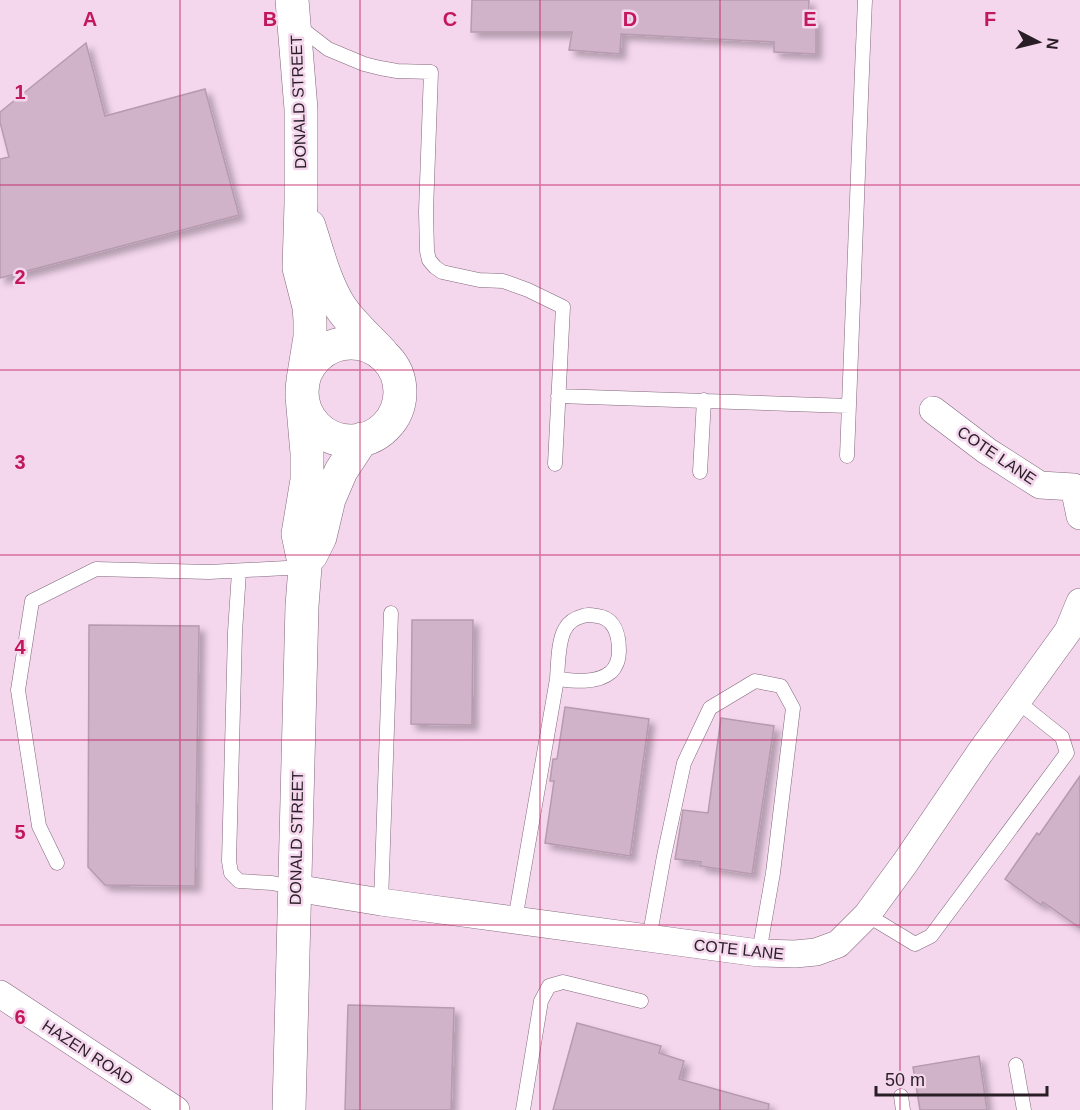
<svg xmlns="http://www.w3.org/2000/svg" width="1080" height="1110" viewBox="0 0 1080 1110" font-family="Arial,sans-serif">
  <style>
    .building { fill: #d1b3c9; stroke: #b69aaf; stroke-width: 1.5; filter: url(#shadow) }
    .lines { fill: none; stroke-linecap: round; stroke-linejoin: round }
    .service-casing { stroke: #82687c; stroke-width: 15 }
    .minor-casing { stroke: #82687c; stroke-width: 28 }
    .tertiary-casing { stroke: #82687c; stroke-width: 34 }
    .service { stroke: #fff; stroke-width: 14 }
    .minor { stroke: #fff; stroke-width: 27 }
    .tertiary { stroke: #fff; stroke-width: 33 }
    .grid { fill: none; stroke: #c2185b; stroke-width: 1.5; stroke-opacity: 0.55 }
    .labels { text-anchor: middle; stroke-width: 5; stroke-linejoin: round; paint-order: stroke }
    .street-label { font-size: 16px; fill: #291e26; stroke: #f4d6ed }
    .grid-label { font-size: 20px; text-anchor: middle; font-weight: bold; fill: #c2185b; stroke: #f4d6ed; stroke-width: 5; stroke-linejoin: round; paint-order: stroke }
  </style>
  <defs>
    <filter id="shadow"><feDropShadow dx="5.5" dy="5.5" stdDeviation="3" flood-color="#0004"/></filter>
  </defs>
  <rect width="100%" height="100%" fill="#f4d6ed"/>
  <path class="building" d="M 472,0 L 809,0 L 808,19 L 816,19 L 816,54 L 774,52 L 774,42 L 621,34 L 620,54 L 569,50 L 572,32 L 471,32 Z
    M 86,43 L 105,116 L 205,89 L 239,215 L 0,278 L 0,159 L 9,157 L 0,122 L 0,112 Z
    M 412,620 L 473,620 L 472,725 L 411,724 Z
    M 89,625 L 199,626 L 195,886 L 105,885 L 88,867 Z
    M 565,707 L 649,719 L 630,856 L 545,843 L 554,781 L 550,781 L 553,759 L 557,759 Z
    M 721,718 L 774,726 L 752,874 L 700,866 L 701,862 L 675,859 L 683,810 L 708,813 Z
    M 1080,776 L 1080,928 L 1043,902 L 1041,905 L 1005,879 L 1037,833 L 1039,835 Z
    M 348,1005 L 454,1008 L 451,1110 L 345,1110 Z
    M 577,1023 L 661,1046 L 659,1053 L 684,1061 L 679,1079 L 769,1104 L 768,1110 L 553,1110 Z
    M 979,1056 L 987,1110 L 920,1110 L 913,1067 Z"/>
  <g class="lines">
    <g class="service-casing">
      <path id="service" d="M 297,25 L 328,49 L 364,64 L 380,68 L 397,71 L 431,72 L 426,211 L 427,251 L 429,260 L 435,267 L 442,272 L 479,280 L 503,281 L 528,290 L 563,307 L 555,464
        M 558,396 L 849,406
        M 847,456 L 862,71 L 865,0
        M 700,472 L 704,400
        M 239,572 L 235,632 L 229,861 L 231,873 L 239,881 L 272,883 L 295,888
        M 57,863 L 39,826 L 18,690 L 32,601 L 96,569 L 209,572 L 305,567
        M 381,902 L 391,613
        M 867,915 L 915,944 L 931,936 L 1067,753 L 1062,737 L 1017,701
        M 515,920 L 557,679 C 558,665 558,641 565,629 C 569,621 575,618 583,616 C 588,614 592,615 597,616 C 615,618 619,635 619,651 C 619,658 617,666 611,672 C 597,684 573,681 557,679
        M 649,939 L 664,856 L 684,763 L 710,708 L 755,681 L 781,686 L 793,708 L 773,873 L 759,953
        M 1016,1065 L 1024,1110
        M 901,1096 L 903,1110
        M 523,1110 L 541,1001 L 549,986 L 563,982 L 641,1001"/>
    </g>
    <g class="minor-casing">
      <path id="minor" d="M 933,410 L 987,451 L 1040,485 L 1074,487 L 1080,516
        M 295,888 L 381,902 L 759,953 L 795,954 L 816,952 L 838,944 L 867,915 L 905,863 L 979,754 L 1068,631 L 1080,602
        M 0,994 L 176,1110"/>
    </g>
    <g class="tertiary-casing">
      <path id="tertiary" d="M 292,0 L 301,109 L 301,204 L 299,268 L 309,307 L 310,320 L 310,337 L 303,380
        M 309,226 C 317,251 326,286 341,308 C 352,324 368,338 382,353
        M302 392a49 49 0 1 1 98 0a49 49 0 1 1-98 0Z
        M 311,555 L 320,537 L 329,499 L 341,471 L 362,439
        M 289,1110 L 302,606 L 305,567 L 298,534 L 307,480 L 307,453 L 302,396"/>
    </g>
    <use href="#service" class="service"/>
    <use href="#minor" class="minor"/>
    <use href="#tertiary" class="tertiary"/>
  </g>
  <path class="grid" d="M 180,0 L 180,1110M 360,0 L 360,1110M 540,0 L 540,1110M 720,0 L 720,1110M 900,0 L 900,1110M 0,185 L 1080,185M 0,370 L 1080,370M 0,555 L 1080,555M 0,740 L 1080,740M 0,925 L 1080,925"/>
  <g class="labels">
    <g class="street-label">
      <text transform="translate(298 102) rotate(-92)" y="6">DONALD STREET</text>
      <text transform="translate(997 455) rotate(34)" y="6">COTE LANE</text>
      <text transform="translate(296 838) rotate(-89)" y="6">DONALD STREET</text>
      <text transform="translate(739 949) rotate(6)" y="6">COTE LANE</text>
      <text transform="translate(88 1052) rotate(33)" y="6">HAZEN ROAD</text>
    </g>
  </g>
  <g class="grid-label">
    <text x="90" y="26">A</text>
    <text x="270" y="26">B</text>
    <text x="450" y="26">C</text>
    <text x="630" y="26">D</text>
    <text x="810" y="26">E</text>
    <text x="990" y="26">F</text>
    <text x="20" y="99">1</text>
    <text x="20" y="284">2</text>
    <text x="20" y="469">3</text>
    <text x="20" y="654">4</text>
    <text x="20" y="839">5</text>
    <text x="20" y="1024">6</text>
  </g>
  <g transform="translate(1038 42) rotate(97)" stroke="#f4d6ed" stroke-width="4.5" paint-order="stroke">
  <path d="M0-4.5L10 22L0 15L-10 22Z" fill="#291e26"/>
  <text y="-9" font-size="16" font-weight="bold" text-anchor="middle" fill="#291e26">N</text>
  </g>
  <path d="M876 1086v9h171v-9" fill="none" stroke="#291e26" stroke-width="3"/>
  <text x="885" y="1086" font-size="18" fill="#291e26" stroke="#f4d6ed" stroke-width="4.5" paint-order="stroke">50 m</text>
</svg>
